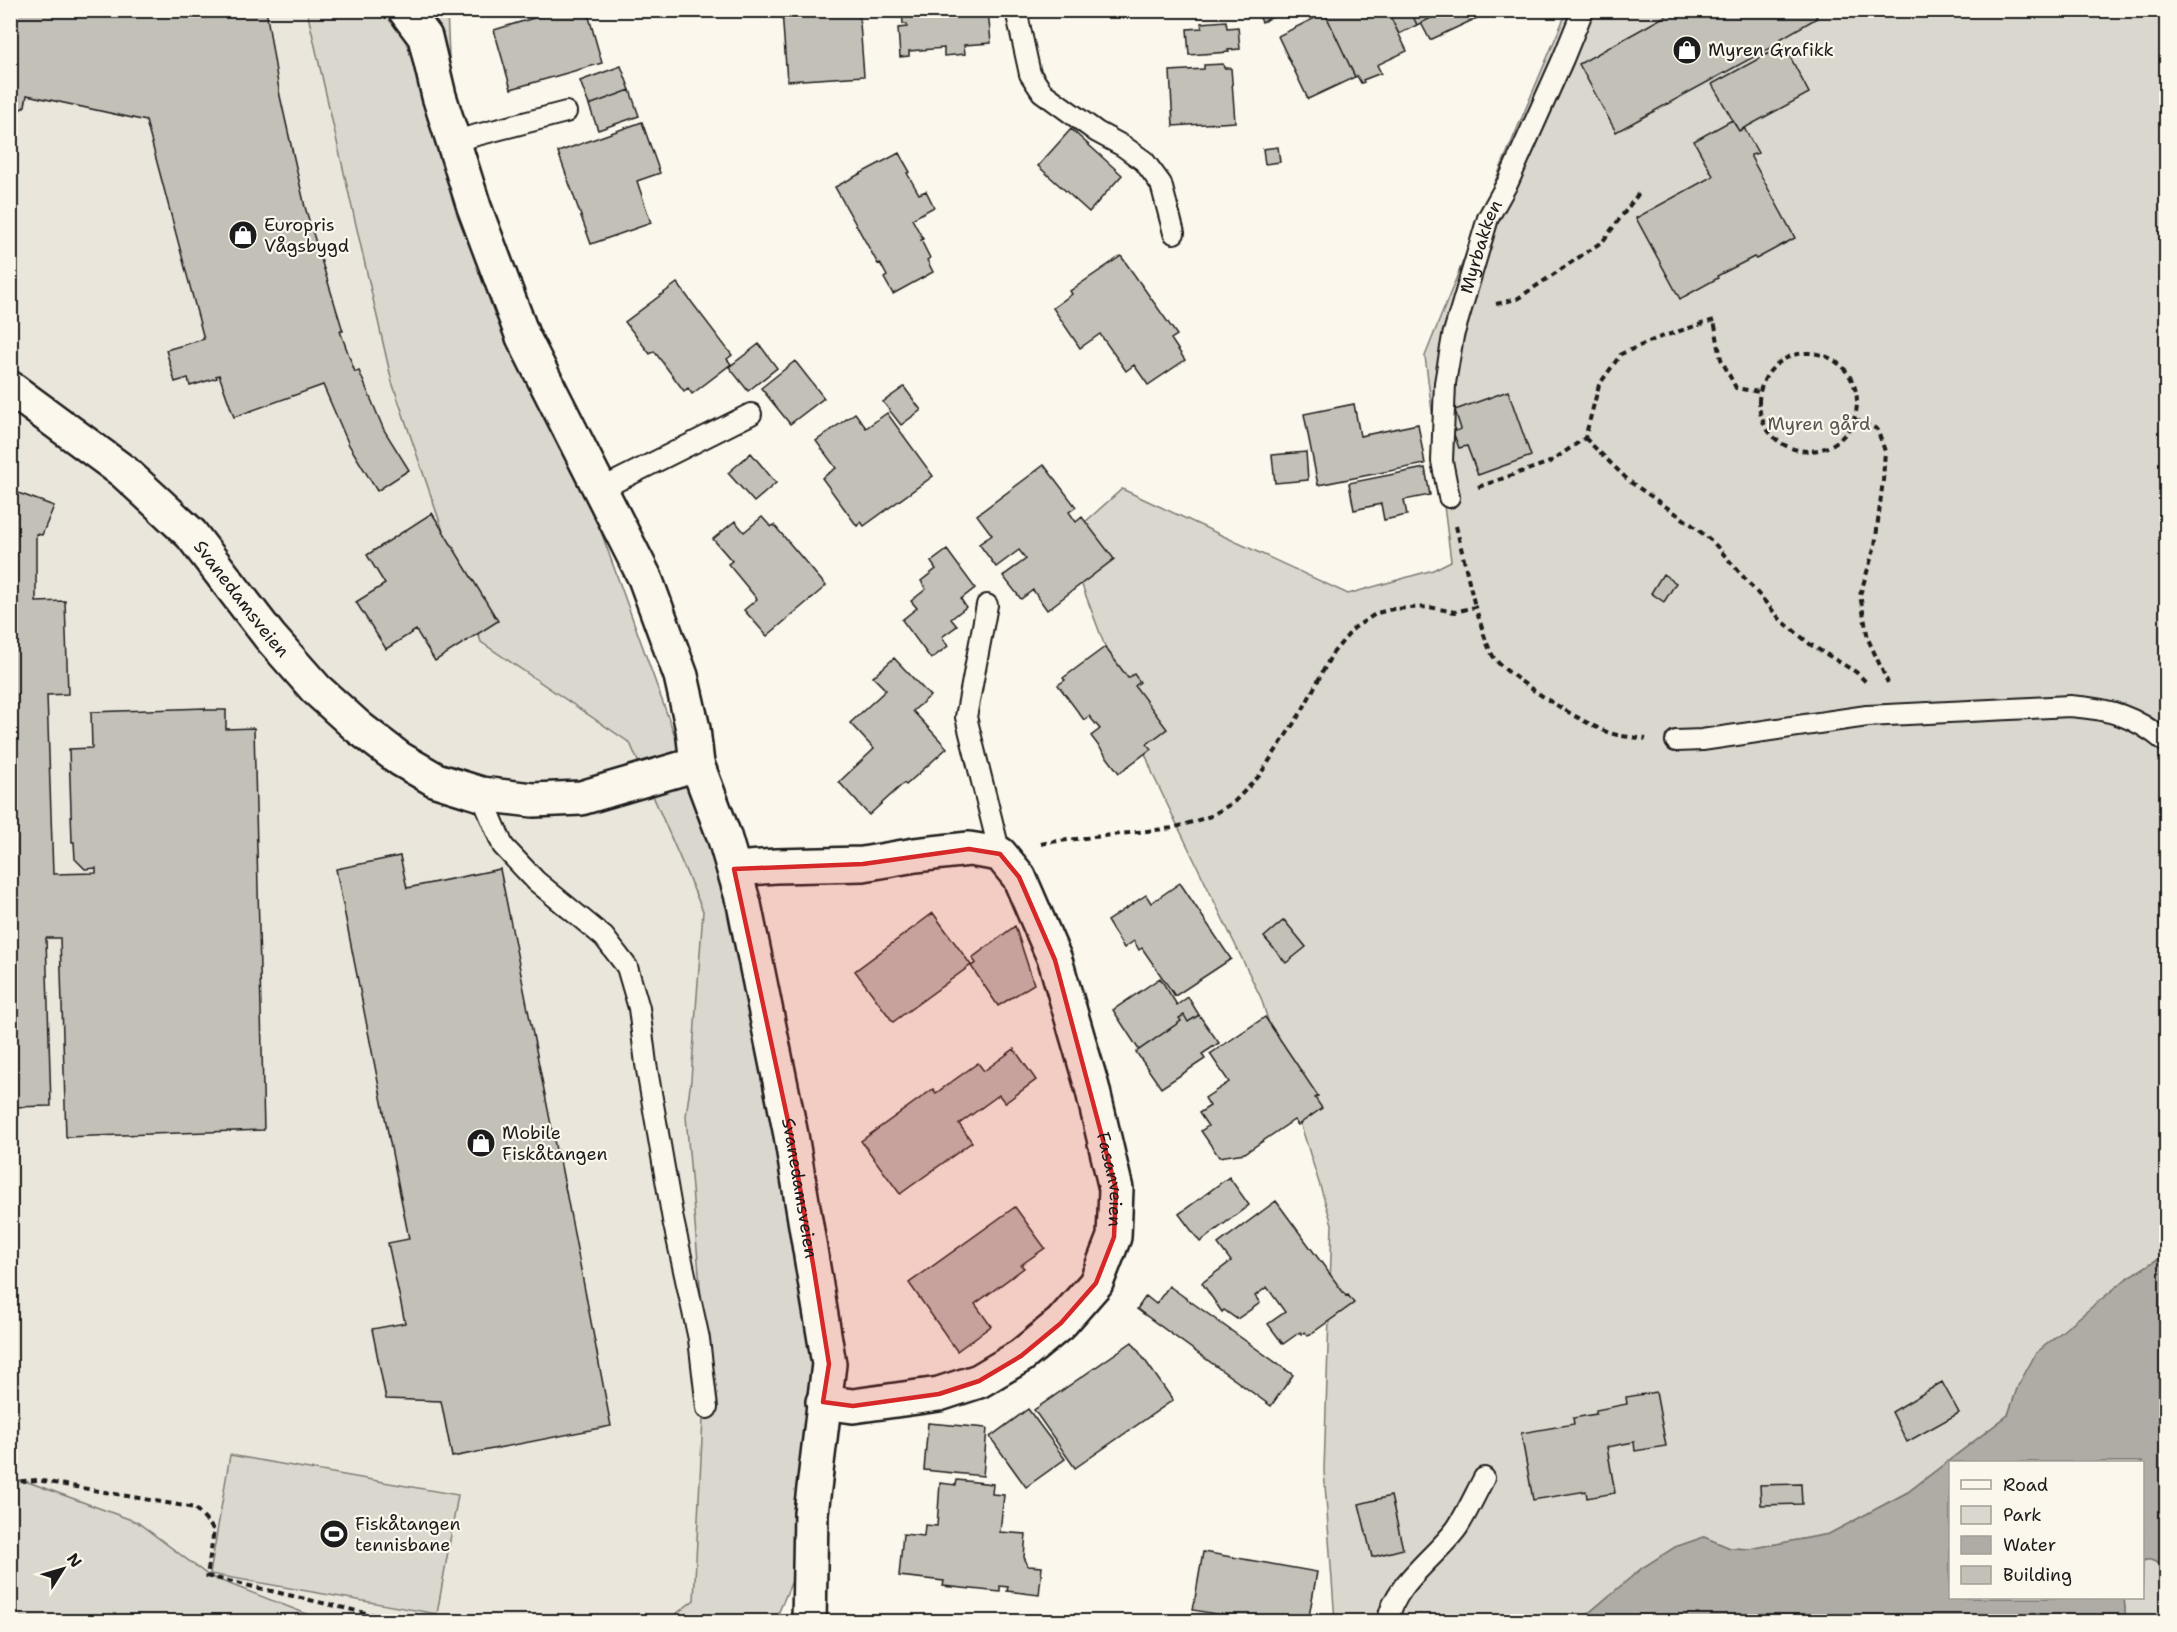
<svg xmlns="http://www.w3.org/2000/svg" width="2177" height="1632" viewBox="0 0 2177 1632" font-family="'Shantell Sans',sans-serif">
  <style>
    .built { fill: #eae6dc }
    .green { fill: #dad7ce; stroke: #7b7a75; stroke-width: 1.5 }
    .water { fill: #afaca5; stroke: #74726e; stroke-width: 1.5 }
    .building { fill: #c3c0b8; stroke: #1c1c1c; stroke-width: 1.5 }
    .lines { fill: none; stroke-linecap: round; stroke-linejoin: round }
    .lane-casing { stroke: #1c1c1c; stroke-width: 24 }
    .street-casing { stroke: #1c1c1c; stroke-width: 38 }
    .path { stroke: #1c1c1c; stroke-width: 4; stroke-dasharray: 6 4.5; stroke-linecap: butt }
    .lane { stroke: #fbf7ec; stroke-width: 20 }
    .street { stroke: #fbf7ec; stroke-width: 33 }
    .marked { fill: #d62828; fill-opacity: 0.2; stroke: #d62828; stroke-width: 4.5; stroke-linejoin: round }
    .labels { text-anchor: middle; stroke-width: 4.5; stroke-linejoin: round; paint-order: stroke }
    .poi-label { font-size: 18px; fill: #1c1c1c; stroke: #fbf7ec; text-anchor: start }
    .street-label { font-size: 18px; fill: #1c1c1c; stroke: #fbf7ec }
    .park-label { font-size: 18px; fill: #555451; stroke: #fbf7ec }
  </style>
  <rect width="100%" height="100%" fill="#fbf7ec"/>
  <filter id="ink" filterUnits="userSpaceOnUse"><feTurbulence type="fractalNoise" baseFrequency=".0167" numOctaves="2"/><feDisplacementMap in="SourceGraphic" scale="12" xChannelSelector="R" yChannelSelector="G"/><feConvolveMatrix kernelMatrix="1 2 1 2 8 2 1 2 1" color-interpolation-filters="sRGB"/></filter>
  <g filter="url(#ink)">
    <path class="built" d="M 10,11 L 307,11 L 392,382 L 481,642 L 630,743 L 703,911 L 691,1080 L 686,1116 L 706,1358 L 694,1601 L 667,1621 L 325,1621 L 209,1576 L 137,1522 L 28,1482 L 11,1479 Z"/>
    <path class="green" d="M 307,11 L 447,11 L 450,79 L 524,319 L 692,783 L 758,1012 L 818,1255 L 823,1508 L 775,1621 L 667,1621 L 694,1600 L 706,1358 L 686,1116 L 691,1080 L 703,911 L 630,743 L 481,642 L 392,382 Z
      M 1567,11 L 2166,11 L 2166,1254 L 2126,1279 L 2037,1353 L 2018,1386 L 2008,1415 L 1908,1492 L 1829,1534 L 1750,1549 L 1730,1548 L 1704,1537 L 1676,1547 L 1642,1568 L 1590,1612 L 1585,1621 L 1335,1621 L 1324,1471 L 1332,1224 L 1261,998 L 1154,777 L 1065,540 L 1122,489 L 1348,594 L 1433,570 L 1451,561 L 1425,356 L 1498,174 Z
      M 230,1455 L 458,1495 L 437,1614 L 210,1574 Z
      M 11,1479 L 28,1482 L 137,1522 L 209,1576 L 325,1621 L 11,1621 Z
      M 2148,1559 L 2158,1562 L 2166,1571 L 2166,1621 L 2126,1621 L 2124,1598 L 2142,1598 L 2143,1561 Z"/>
    <path class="water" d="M 2166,1254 L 2166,1571 C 2159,1563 2153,1557 2143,1561 L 2142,1462 L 1950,1462 L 1950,1598 L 2124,1598 L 2126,1621 L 1585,1621 L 1590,1612 L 1642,1568 L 1675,1547 L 1704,1537 L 1730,1548 L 1750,1549 L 1829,1534 L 1908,1492 L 2008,1415 L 2018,1386 L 2036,1353 L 2126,1279 Z"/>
    <path class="building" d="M 10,10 L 266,10 L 280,96 L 305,207 L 343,331 L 340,331 L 355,372 L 359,371 L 384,430 L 409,470 L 377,491 L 349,445 L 323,385 L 234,417 L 219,375 L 216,376 L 217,378 L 190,386 L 188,378 L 175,382 L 166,350 L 204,339 L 146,121 L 27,95 L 25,106 L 13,115 L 10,114 Z
      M 560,10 L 587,10 L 602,63 L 511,89 L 494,30 Z
      M 859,10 L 864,76 L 787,81 L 782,11 Z
      M 902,10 L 988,10 L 991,43 L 964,45 L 965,54 L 944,56 L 944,48 L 909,51 L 909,56 L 900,57 L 898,28 L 907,27 L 907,24 L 903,24 Z
      M 1256,10 L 1281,10 L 1282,13 L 1262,22 Z
      M 1338,10 L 1387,10 L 1407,51 L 1377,65 L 1381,73 L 1363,80 L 1364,82 L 1361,83 L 1357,76 L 1355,77 L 1325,13 L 1329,12 L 1331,14 Z
      M 1387,10 L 1410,10 L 1417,25 L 1399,34 Z
      M 1410,10 L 1433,10 L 1437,15 L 1417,25 Z
      M 1433,10 L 1494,10 L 1430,40 L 1421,23 L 1437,15 Z
      M 1676,10 L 1813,10 L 1817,18 L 1780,39 L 1781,42 L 1616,132 L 1579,64 Z
      M 1325,13 L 1355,77 L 1308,99 L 1278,36 Z
      M 1226,21 L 1227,28 L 1238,27 L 1240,49 L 1228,50 L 1229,52 L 1189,55 L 1187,29 L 1202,28 L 1201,23 Z
      M 1784,45 L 1809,93 L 1739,131 L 1712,84 Z
      M 1223,64 L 1224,68 L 1231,68 L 1235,122 L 1173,126 L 1170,71 L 1204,69 L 1204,65 Z
      M 621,66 L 630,90 L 589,105 L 580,81 Z
      M 630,90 L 639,116 L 598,130 L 589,105 Z
      M 1732,120 L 1739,131 L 1744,128 L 1758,153 L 1751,155 L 1751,157 L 1795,238 L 1756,259 L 1754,257 L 1717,276 L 1718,278 L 1680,299 L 1636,218 L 1713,176 L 1694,141 Z
      M 642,122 L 660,173 L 637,181 L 651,223 L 591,244 L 558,152 Z
      M 1071,129 L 1122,175 L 1089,212 L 1038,166 Z
      M 1278,147 L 1280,162 L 1265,164 L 1263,149 Z
      M 899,153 L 910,172 L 907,173 L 919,194 L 926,191 L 934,207 L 912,219 L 923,239 L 921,240 L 930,258 L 927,260 L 933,272 L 893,294 L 884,278 L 887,276 L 880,263 L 878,264 L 835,187 Z
      M 1121,256 L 1177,335 L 1171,339 L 1185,360 L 1148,385 L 1134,365 L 1126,371 L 1100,334 L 1080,348 L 1053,308 L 1072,294 L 1070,291 Z
      M 677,283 L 732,355 L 727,359 L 731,364 L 692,394 L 688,388 L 684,391 L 654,351 L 650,354 L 625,322 Z
      M 759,344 L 777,368 L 748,391 L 729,367 Z
      M 795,361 L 824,398 L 790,424 L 761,388 Z
      M 904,387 L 921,410 L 901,425 L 883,402 Z
      M 1508,391 L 1531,456 L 1478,475 L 1467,446 L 1459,448 L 1453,432 L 1461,429 L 1455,410 Z
      M 1354,404 L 1360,436 L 1418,424 L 1425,464 L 1318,485 L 1304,414 Z
      M 855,413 L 866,428 L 887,413 L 933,476 L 864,526 L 861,522 L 857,526 L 822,478 L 836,468 L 816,441 Z
      M 1306,452 L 1308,480 L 1275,483 L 1272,455 Z
      M 751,453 L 776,483 L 754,502 L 728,473 Z
      M 1044,465 L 1076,507 L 1069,512 L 1076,522 L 1082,517 L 1114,559 L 1047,610 L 1033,590 L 1021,599 L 1003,576 L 1026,559 L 1019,550 L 996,567 L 979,544 L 992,535 L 977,515 Z
      M 1425,468 L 1430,495 L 1404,500 L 1407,515 L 1384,520 L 1381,504 L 1354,510 L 1349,483 Z
      M 10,490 L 54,506 L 42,535 L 36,534 L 36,602 L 65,601 L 68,694 L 47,695 L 53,874 L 96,873 L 96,868 L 85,869 L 75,859 L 74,842 L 72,842 L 69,749 L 92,748 L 91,712 L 205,708 L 205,710 L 226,710 L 226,729 L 254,728 L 264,1130 L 66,1137 L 60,938 L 46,938 L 51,1106 L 10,1107 Z
      M 432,513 L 498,621 L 435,661 L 416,630 L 386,649 L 356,602 L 385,584 L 367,555 Z
      M 762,517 L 771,527 L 774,525 L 826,586 L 767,636 L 744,610 L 757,599 L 728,564 L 732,561 L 713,539 L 735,521 L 744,532 Z
      M 947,550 L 975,588 L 961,599 L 966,607 L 951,619 L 957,626 L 942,637 L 948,646 L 931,659 L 902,620 L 917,608 L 911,601 L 926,589 L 921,581 L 936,569 L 931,562 Z
      M 1663,574 L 1676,583 L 1664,602 L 1651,593 Z
      M 1105,647 L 1128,678 L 1134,674 L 1140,682 L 1135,686 L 1167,729 L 1147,744 L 1151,749 L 1119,773 L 1091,736 L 1100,729 L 1089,716 L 1084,720 L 1058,685 L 1065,680 L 1063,678 Z
      M 894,658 L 930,696 L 913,711 L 947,748 L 906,785 L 904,783 L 869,815 L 839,782 L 874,749 L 850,723 L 886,690 L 873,677 Z
      M 400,856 L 407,888 L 500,869 L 556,1150 L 558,1150 L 611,1426 L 452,1457 L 441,1401 L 386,1399 L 372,1329 L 405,1323 L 388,1243 L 409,1239 L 336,869 Z
      M 1180,883 L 1231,959 L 1175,996 L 1142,948 L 1139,950 L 1134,941 L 1124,948 L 1107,921 L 1146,895 L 1151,903 Z
      M 933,913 L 971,965 L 893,1022 L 855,971 Z
      M 1284,920 L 1306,947 L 1286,963 L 1264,937 Z
      M 1015,926 L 1034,984 L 998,1006 L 971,966 L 976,963 L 972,958 Z
      M 1160,978 L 1177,1005 L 1188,997 L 1199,1015 L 1188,1022 L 1184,1015 L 1179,1018 L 1181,1021 L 1139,1050 L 1113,1010 Z
      M 1184,1015 L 1188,1022 L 1199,1015 L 1219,1043 L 1202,1054 L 1205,1059 L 1161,1088 L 1136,1052 L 1181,1021 L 1179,1018 Z
      M 1265,1017 L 1318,1096 L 1315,1098 L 1322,1108 L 1298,1125 L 1294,1120 L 1245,1153 L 1219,1157 L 1201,1131 L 1208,1126 L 1199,1113 L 1210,1106 L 1205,1098 L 1229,1082 L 1210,1054 Z
      M 1014,1049 L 1036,1080 L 1005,1103 L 999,1095 L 959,1124 L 972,1142 L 900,1194 L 861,1141 L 933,1089 L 936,1093 L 978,1063 L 984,1071 Z
      M 1229,1177 L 1249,1205 L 1200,1242 L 1179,1214 Z
      M 1276,1201 L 1346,1296 L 1348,1295 L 1354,1303 L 1308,1336 L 1305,1332 L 1301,1334 L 1300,1332 L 1283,1344 L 1268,1324 L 1285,1312 L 1267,1287 L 1255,1296 L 1260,1303 L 1237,1319 L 1224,1310 L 1222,1312 L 1202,1283 L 1231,1261 L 1218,1244 Z
      M 1015,1207 L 1045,1248 L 1021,1265 L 1024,1268 L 975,1304 L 991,1326 L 957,1351 L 909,1283 Z
      M 1169,1286 L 1293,1375 L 1271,1406 L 1137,1309 L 1146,1296 L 1156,1304 Z
      M 1132,1342 L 1173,1400 L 1075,1468 L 1034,1410 Z
      M 1942,1382 L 1959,1413 L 1907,1442 L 1892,1412 Z
      M 1656,1392 L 1666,1446 L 1635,1451 L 1634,1442 L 1607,1447 L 1615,1493 L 1587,1498 L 1586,1491 L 1533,1500 L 1521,1433 L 1574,1424 L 1573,1418 L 1596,1414 L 1596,1410 L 1627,1404 L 1626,1397 Z
      M 1028,1409 L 1065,1459 L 1026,1487 L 990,1437 Z
      M 928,1423 L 987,1428 L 983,1476 L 924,1470 Z
      M 957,1480 L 993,1484 L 992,1494 L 1004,1495 L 1000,1532 L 1026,1534 L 1024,1557 L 1028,1566 L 1042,1567 L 1039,1595 L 1007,1591 L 1008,1587 L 1000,1586 L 1000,1592 L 943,1586 L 944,1581 L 899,1576 L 903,1534 L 924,1536 L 925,1525 L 937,1526 L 940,1483 L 956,1485 Z
      M 1801,1484 L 1802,1504 L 1761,1505 L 1760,1485 Z
      M 1391,1496 L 1403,1549 L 1372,1557 L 1359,1504 Z
      M 1203,1552 L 1317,1572 L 1308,1622 L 1225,1622 L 1227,1616 L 1193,1610 Z"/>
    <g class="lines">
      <g class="lane-casing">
        <g id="lane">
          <path d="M 1016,10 L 1030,74 L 1042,92 L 1097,132 L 1123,146 L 1144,161 L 1161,184 L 1174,233"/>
          <path d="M 454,141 L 566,112"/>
          <path d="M 601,489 L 751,414"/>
          <path id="s1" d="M 1449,497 L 1442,461 L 1445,383 L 1453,336 L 1488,218 L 1508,182 L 1563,59 L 1583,10"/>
          <path d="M 987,605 L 966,717 L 1000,854"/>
          <path d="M 1676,741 L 1702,740 L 1867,716 L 2070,706 C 2110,709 2135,716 2166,742"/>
          <path d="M 481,794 L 503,846 L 536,881 L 604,937 L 627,967 L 639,1008 L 646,1064 L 673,1220 L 699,1339 L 707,1408"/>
          <path d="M 1388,1622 C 1392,1585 1437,1556 1457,1528 C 1467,1513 1475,1495 1484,1478"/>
        </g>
      </g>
      <g class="street-casing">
        <g id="street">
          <path id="s2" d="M 405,10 L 425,37 L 439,96 L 474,207 L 523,337 L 645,578 L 681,676 L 693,729 L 697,764 L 724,836 L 744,904 L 791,1135 L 829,1364 L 811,1513 L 809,1622"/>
          <path id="s3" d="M 10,388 L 124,472 L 160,505 L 191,534 L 270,637 L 316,689 L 358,727 L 400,759 L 436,780 L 481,794 L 533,800 L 581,798 L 697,764"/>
          <path id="s4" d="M 734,869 L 776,866 L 863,864 L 915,855 L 969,849 L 1000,854 L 1019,877 L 1055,960 L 1092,1087 L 1116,1189 L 1114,1237 L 1096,1283 L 1061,1323 L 1021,1356 L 979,1381 L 939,1394 L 853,1406 L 823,1402"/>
        </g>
      </g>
      <path class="path" d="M 1496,304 L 1517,299 L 1603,241 L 1639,193
        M1759 402a49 49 0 1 1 98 0a49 49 0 1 1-98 0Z
        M 1854,419 L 1877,429 L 1885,451 L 1883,480 L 1875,546 L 1860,595 L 1868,639 L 1888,683
        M 1585,438 L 1629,481 L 1691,524 L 1713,542 L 1780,619 L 1811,645 L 1856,672 L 1868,684
        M 1478,487 L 1550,462 L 1585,438 L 1599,385 L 1621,354 L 1658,338 L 1714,320 L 1721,359 L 1736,388 L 1759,392
        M 1456,526 L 1475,607
        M 1041,844 L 1050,842 L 1173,828 L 1211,816 L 1234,802 L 1259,776 L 1302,711 L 1332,654 L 1354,628 L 1377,613 L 1393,609 L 1429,607 L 1455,612 L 1475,607 C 1481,622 1486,647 1495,659 C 1508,677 1587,726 1610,733 C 1621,737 1635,737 1646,739
        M 10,1482 L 37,1480 L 195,1508 L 214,1530 L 207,1576 L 404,1622
        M 10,1620 L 12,1622"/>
      <use href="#lane" class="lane"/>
      <use href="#street" class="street"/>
    </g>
  </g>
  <path class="marked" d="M 969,849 L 1000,854 L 1019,877 L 1055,960 L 1116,1189 L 1114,1237 L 1096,1283 L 1061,1323 L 1021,1356 L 979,1381 L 939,1394 L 853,1406 L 823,1402 L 829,1364 L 814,1270 L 791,1135 L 734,869 L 863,864 Z"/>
  <defs>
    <g id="shop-disc" transform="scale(1.5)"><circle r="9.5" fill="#1c1c1c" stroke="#fbf7ec"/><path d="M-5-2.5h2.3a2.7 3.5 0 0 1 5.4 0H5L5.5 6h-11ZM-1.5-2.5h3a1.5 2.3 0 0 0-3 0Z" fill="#fff"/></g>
    <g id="stadium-disc" transform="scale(1.5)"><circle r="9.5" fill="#1c1c1c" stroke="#fbf7ec"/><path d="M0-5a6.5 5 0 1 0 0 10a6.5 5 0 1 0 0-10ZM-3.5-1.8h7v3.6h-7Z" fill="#fff"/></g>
  </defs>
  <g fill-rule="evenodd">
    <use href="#shop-disc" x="1687" y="50"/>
    <use href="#shop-disc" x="243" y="235"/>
    <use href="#shop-disc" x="481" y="1143"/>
    <use href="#stadium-disc" x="334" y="1534"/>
  </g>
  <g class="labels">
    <g class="poi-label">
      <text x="1708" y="56">Myren Grafikk</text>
      <text x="264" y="231">Europris<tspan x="264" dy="21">Vågsbygd</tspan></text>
      <text x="502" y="1139">Mobile<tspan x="502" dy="21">Fiskåtangen</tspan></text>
      <text x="355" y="1530">Fiskåtangen<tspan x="355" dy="21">tennisbane</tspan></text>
    </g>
    <g class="street-label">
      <text dy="6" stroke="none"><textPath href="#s1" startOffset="256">Myrbakken</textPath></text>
      <text dy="6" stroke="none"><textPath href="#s3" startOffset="315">Svanedamsveien</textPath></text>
      <text dy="6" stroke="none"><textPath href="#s4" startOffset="615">Fasanveien</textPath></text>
      <text dy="6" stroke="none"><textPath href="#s2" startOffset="1251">Svanedamsveien</textPath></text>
    </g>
    <g class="park-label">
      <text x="1819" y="430">Myren gård</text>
    </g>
  </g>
  <rect width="2177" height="1632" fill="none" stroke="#fbf7ec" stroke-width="36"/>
  <rect x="18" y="18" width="2141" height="1596" fill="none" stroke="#1c1c1c" stroke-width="2" filter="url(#ink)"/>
  <rect x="1949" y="1461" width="195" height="138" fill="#fbf7ec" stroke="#a29f99" stroke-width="1.5"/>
  <rect x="1961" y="1480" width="30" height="9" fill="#fbf7ec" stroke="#a29f99" stroke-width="1.5"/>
  <text x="2003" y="1491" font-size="18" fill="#1c1c1c">Road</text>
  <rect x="1961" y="1506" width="30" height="18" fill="#dad7ce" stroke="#a29f99" stroke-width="1.5"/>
  <text x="2003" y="1521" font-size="18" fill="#1c1c1c">Park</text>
  <rect x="1961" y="1536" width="30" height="18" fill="#afaca5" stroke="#a29f99" stroke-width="1.5"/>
  <text x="2003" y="1551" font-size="18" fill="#1c1c1c">Water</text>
  <rect x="1961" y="1566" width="30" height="18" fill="#c3c0b8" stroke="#a29f99" stroke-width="1.5"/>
  <text x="2003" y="1581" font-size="18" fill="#1c1c1c">Building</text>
  <g transform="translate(63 1569) rotate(53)" stroke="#fbf7ec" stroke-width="4.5" paint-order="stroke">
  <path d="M0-4.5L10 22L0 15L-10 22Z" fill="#1c1c1c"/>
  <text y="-9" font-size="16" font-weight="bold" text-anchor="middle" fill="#1c1c1c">N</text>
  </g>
</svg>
